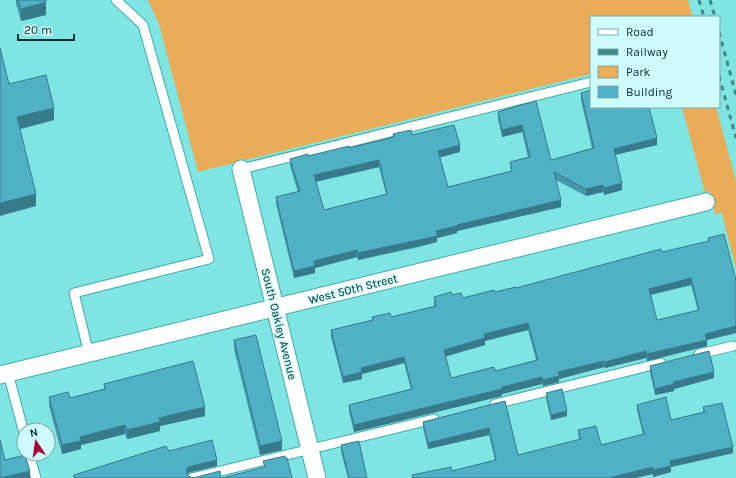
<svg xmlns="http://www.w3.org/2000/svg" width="736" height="478" viewBox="0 0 736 478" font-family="Karla,sans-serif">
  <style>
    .green { fill: #e8ad56 }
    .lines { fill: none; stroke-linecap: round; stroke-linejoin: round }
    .lane-casing { stroke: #42abab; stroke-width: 11 }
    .street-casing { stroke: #42abab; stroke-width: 19 }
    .lane { stroke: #fff; stroke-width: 9 }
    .street { stroke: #fff; stroke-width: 17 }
    .rail { stroke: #408988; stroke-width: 3; stroke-dasharray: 5 5; stroke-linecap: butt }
    .wall { fill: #4497aa; fill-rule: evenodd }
    .shaded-wall { fill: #377b8b }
    .building { fill: #4fb0c6; stroke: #377b8b; fill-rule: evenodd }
    .labels { text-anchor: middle; stroke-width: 3; stroke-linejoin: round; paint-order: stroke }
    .street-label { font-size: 12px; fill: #002d2d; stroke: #cdfcfb }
  </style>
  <rect width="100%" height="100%" fill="#7fe5e3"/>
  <path class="green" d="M 148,0 L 688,0 L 693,17 L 591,17 L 591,74 L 198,172 L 159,24 Z
    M 682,107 L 716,107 L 736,181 L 736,269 L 722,213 L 715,214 L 710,191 L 705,193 Z"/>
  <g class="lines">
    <g class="lane-casing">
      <path id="lane" d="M 241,169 L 591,82
        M 89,354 L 74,293 L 209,259 L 143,25 L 116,0
        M 699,354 L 733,346
        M 8,373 L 24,433
        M 495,404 L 661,363
        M 29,454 L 36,478
        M 192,478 L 434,419"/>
    </g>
    <g class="street-casing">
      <path id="street" d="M 241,169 L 317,478
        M 0,375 L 706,202"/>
    </g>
    <use href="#lane" class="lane"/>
    <use href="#street" class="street"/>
    <path class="rail" d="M 699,0 L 704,17
      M 710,0 L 715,17
      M 719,32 L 736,95
      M 719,76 L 736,138"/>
  </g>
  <path class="wall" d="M 16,0 L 46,0 L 46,15 L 21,21 L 16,4 Z
    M 581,93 L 657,145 L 615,155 L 622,190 L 604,195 L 603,192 L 586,196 L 556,180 L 561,207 L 457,231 L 457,233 L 437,238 L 437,242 L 419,247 L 358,260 L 357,257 L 315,268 L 315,273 L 294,278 L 276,204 L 276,197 L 298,192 L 290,166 L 290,159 L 349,148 L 393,137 L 393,134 L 412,135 L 460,152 L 440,157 L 448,187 L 511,171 L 510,162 L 528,157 L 522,132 L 502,137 L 498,119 L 498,112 L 517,106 L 551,160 L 592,148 L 581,100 ZM 379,167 L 386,194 L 324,210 L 316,182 Z
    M 708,238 L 736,280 L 736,333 L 707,340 L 707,346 L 647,361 L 646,358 L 605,368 L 604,367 L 559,379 L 559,382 L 543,386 L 542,384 L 502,394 L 502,396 L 354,432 L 349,412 L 349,405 L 411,389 L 404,363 L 362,374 L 362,379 L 343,383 L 331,337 L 331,330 L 372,320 L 372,317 L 391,317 L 434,306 L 434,297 L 452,295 L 463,298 L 495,292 L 516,288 L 708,242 ZM 691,285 L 698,311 L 657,320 L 651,295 ZM 528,330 L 536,360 L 495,371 L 451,378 L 446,356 L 485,345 L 485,341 Z
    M 234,340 L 282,450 L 260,455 L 234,349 Z
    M 650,366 L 714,378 L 674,389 L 674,391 L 655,395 L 650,372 Z
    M 104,384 L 205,416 L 160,426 L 160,431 L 127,439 L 125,434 L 81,445 L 81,449 L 62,454 L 49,406 L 49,397 L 70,398 L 104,389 Z
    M 546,393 L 567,416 L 551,420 L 546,398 Z
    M 505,401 L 518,455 L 579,440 L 578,430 L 601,445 L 643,434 L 637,411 L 637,405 L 671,420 L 703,412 L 703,407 L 733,453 L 671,467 L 671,472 L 653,477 L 653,474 L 635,478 L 412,478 L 412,475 L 452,471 L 495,460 L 489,435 L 428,449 L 423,428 L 423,422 Z
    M 341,445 L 367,478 L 348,478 L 341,452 Z"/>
  <path class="shaded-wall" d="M 46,2 L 46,15 L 21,21 L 21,9 Z
    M 54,108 L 54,120 L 17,130 L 17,117 Z
    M 522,125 L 522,132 L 502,137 L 502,130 Z
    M 657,138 L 657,145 L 614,155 L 614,149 Z
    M 460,145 L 460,152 L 438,158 L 438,151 Z
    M 379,160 L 379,167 L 314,182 L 314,175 Z
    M 622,183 L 622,190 L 604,195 L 604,188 Z
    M 603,185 L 603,192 L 586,196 L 586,189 Z
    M 36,194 L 36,206 L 0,216 L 0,203 Z
    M 561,200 L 561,207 L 457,231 L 457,233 L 437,238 L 437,242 L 358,260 L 358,253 L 457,225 Z
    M 357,250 L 357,257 L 315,268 L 315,273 L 294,278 L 294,271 L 314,261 Z
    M 691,278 L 691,285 L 649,295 L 649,289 Z
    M 528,323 L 528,330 L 485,341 L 485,345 L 444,357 L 444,350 L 484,334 Z
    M 736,326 L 736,333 L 707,340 L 707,346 L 647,361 L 647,354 L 705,334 Z
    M 646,351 L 646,358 L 605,368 L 605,362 Z
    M 404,357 L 404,363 L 362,374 L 362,379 L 343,383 L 343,377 L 361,368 Z
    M 604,361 L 604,367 L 559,379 L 559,382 L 543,386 L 543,380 L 558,372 Z
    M 714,372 L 714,378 L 674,389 L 674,391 L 655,395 L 655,389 L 673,382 Z
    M 542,377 L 542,384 L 502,394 L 502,396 L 354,432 L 354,425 Z
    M 205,407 L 205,416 L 160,426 L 160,431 L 127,439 L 127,430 L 159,418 Z
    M 567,411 L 567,416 L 551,420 L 551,415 Z
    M 125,425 L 125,434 L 81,445 L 81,449 L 62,454 L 62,445 L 80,437 Z
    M 489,428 L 489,435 L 428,449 L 428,443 Z
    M 282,441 L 282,450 L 260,455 L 260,446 Z
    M 733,447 L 733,453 L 671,467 L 671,472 L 653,477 L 653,470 L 670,461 Z
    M 217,460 L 217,466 L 188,473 L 186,477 L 186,471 L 188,467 Z
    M 653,467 L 653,474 L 635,478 L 609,478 Z
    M 30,471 L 30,478 L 1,478 Z"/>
  <path class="building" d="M 18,0 L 46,0 L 46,2 L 21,9 Z
    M 0,48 L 9,84 L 46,75 L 54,108 L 17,117 L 36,194 L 0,203 Z
    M 591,90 L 591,107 L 649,107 L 657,138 L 614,149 L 622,183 L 604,188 L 603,185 L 586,189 L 554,172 L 561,200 L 457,225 L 457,226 L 436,231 L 437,236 L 419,240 L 358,253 L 357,250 L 314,261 L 315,266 L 294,271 L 276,197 L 300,191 L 290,159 L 308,154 L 308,156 L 349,146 L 349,148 L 394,137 L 393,134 L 411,130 L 412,135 L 454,125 L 460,145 L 438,151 L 448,187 L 512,171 L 510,162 L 530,157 L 522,125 L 502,130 L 498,112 L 517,106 L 536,101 L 551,160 L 594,148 L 581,93 ZM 379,160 L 387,194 L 324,210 L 314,175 Z
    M 724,234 L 736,280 L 736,326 L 705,334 L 707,340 L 647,354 L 646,351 L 605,362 L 604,361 L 558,372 L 559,376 L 543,380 L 542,377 L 502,387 L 502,389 L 354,425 L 349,405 L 412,389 L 404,357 L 361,368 L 362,372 L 343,377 L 331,330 L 373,320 L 372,317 L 390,313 L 391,317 L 436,306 L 434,297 L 451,292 L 452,295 L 461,293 L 463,298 L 494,290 L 495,292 L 516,287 L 516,288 L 661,249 L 662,252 L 709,241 L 708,238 ZM 691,278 L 699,310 L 657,320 L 649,289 ZM 528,323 L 538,360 L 495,371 L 494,367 L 451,378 L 444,350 L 485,338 L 484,334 Z
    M 256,335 L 282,441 L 260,446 L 234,340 Z
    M 709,351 L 714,372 L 673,382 L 674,384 L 655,389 L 650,366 Z
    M 193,361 L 205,407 L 159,418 L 160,422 L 127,430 L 125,425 L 80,437 L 81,441 L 62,445 L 49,397 L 68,392 L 70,398 L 105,389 L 104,384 Z
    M 562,389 L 567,411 L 551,415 L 546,393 Z
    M 666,397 L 671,420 L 705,412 L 703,407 L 722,403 L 733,447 L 670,461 L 671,466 L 653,470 L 653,467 L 609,478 L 413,478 L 412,475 L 451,467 L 452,471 L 496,460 L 489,428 L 428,443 L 423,422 L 505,401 L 518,455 L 581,439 L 578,430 L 596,426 L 601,445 L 644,434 L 637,405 Z
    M 0,440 L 5,460 L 25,455 L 30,471 L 0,478 Z
    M 212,440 L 217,460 L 188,467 L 186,471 L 188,476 L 193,478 L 220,471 L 221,478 L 74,478 L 74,475 L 166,446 L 169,451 Z
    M 359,441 L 367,478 L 349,478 L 341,445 Z
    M 285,456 L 285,458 L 287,458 L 292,478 L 222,478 L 265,467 L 263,461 Z"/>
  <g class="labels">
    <g class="street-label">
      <text transform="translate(353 289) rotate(-14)" y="4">West 50th Street</text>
      <text transform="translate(279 324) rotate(76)" y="4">South Oakley Avenue</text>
    </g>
  </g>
  <rect x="590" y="16" width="130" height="92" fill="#cdfcfb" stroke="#7ba9a9"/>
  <rect x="598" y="29" width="20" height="6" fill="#ffffff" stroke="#7ba9a9"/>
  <text x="626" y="36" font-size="12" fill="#002d2d">Road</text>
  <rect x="598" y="49" width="20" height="6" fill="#408988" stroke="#7ba9a9"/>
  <text x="626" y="56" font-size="12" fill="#002d2d">Railway</text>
  <rect x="598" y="66" width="20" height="12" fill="#e8ad56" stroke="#7ba9a9"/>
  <text x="626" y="76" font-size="12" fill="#002d2d">Park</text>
  <rect x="598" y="86" width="20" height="12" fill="#4fb0c6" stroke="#7ba9a9"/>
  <text x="626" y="96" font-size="12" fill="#002d2d">Building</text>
  <g transform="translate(36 442) rotate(347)"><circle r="19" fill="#cdfcfb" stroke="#7ba9a9"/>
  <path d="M0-3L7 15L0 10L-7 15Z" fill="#a20235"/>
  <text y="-6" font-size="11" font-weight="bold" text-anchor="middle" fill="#002d2d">N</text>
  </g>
  <path d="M18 34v6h56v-6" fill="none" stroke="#002d2d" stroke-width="2"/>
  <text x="24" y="34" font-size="12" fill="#002d2d" stroke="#cdfcfb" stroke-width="3" paint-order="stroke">20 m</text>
</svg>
